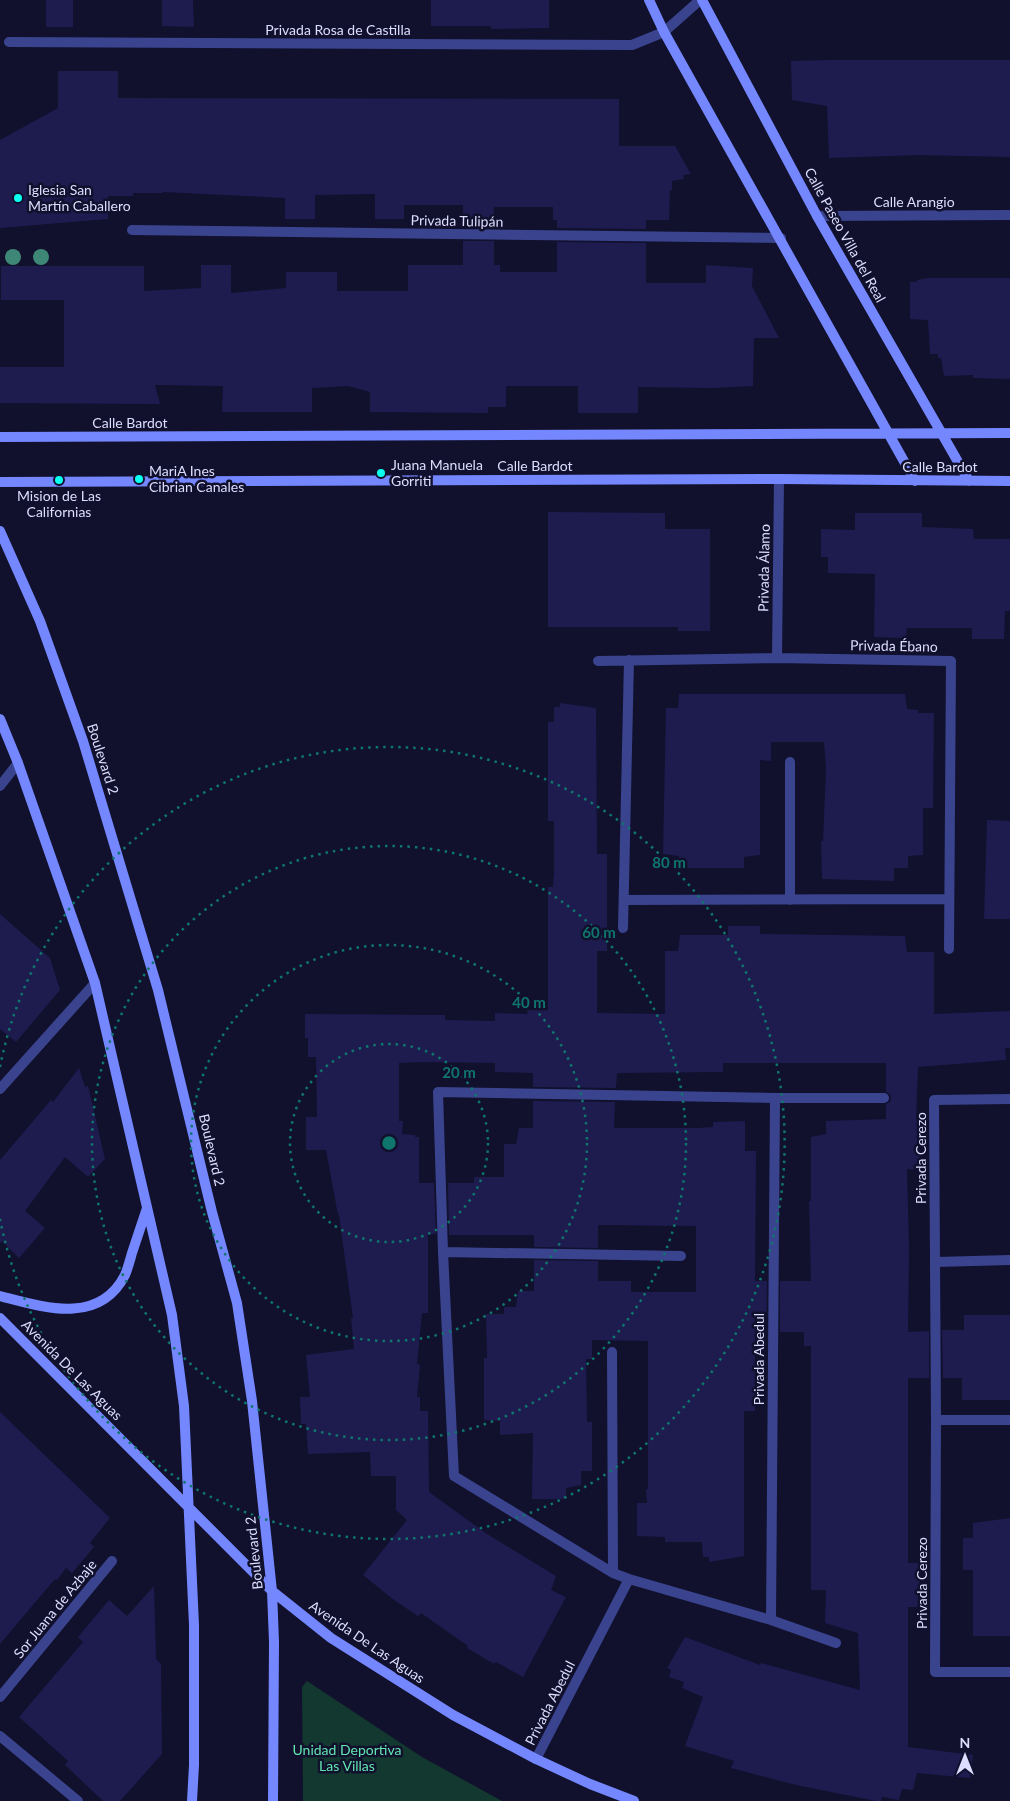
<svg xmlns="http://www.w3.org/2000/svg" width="1010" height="1801" viewBox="0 0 1010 1801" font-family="Lato,sans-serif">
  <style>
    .green { fill: #133830 }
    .building { fill: #1e1c4f }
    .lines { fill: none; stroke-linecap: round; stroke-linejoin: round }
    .street { stroke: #3a448e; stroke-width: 10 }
    .secondary { stroke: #7487ff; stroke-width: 10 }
    .tree { fill: #3e8675 }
    .ring { fill: none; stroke: #0f766e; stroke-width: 2.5; stroke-dasharray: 2.5 5 }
    .poi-dot { fill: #09fff0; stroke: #11102d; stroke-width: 2 }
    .labels { text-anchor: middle; stroke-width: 5; stroke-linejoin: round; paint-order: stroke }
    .street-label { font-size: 14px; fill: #dddeff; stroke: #11102d }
    .poi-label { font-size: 14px; fill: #dddeff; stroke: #11102d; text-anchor: start }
    .park-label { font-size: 14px; fill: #62e6b0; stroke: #11102d }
    .centre { fill: #0f766e; stroke: #11102d; stroke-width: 2.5 }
    .ring-label { font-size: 15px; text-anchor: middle; font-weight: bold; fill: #0f766e; stroke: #11102d; stroke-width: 5; stroke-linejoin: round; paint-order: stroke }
  </style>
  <rect width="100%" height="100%" fill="#11102d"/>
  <path class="green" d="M 307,1681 L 422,1757 L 502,1801 L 303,1801 L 302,1687 Z"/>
  <path class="building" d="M 46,0 L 73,0 L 73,27 L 46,27 Z
    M 162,0 L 193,0 L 194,27 L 162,26 Z
    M 431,0 L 549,0 L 549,28 L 491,29 L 491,26 L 431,26 Z
    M 829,60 L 1010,60 L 1010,157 L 918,155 L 829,158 L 827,106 L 792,100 L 791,61 Z
    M 58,71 L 118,71 L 118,98 L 619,99 L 619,146 L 675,146 L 691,174 L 683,175 L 684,179 L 672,181 L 672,190 L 670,190 L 669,220 L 646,220 L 646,229 L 557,228 L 557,220 L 553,220 L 553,207 L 494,207 L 494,228 L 463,227 L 463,205 L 404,205 L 404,219 L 375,219 L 375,194 L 315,195 L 315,219 L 285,219 L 285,198 L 163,192 L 163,193 L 133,193 L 133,196 L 108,196 L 108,219 L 0,228 L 0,140 L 58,108 Z
    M 463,241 L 494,241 L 494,265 L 500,265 L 500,272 L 557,272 L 557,242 L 646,243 L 646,283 L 706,283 L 706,265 L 753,268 L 752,286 L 779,338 L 754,338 L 753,386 L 712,388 L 638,387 L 638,413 L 578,413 L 578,386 L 506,386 L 506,407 L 488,407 L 488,413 L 370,412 L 370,392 L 348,386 L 312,388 L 312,412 L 222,412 L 223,386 L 155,385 L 160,404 L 0,403 L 0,367 L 64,367 L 64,300 L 1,300 L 1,266 L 144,266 L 144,291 L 201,288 L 201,265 L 231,265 L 231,293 L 286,288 L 286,272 L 337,272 L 337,291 L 408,291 L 408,265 L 463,265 Z
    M 928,278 L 1010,278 L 1010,379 L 973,378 L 973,375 L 944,376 L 941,358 L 938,358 L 938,354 L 930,354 L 928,320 L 910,319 L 910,282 L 917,282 L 917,280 Z
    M 548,512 L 665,513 L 665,529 L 710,529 L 710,631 L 678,631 L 678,627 L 548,627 Z
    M 855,513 L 922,513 L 922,527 L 973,529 L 974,539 L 1010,539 L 1010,611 L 1005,611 L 1004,639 L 972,639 L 972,628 L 907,628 L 906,638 L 874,637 L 875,574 L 828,573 L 828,557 L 821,557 L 821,529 L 855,530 Z
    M 679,694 L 905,694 L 907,709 L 918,710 L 918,713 L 934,713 L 933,808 L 923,808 L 923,855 L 908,856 L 908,868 L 894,868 L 894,881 L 822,879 L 821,841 L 823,841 L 826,770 L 824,742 L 771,742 L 771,761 L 760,760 L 760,855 L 744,857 L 744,868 L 679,868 L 679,856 L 663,854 L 666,708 L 678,708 Z
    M 560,703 L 596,708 L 597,854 L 607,854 L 607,951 L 597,951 L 597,1013 L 665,1014 L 665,951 L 678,951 L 680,935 L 728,935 L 728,926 L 760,926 L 760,934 L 905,936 L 907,952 L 934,952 L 934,1014 L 1010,1011 L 1010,1048 L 1005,1048 L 1006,1060 L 918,1067 L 916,1119 L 920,1119 L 920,1170 L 907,1169 L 909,1248 L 908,1332 L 929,1331 L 929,1378 L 908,1378 L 908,1563 L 921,1563 L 918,1607 L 908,1607 L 908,1747 L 973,1755 L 970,1778 L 917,1773 L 913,1790 L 902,1789 L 899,1800 L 882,1797 L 881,1801 L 876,1801 L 796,1785 L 731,1768 L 734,1761 L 685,1746 L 703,1697 L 682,1688 L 684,1682 L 669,1677 L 671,1670 L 667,1668 L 685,1637 L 760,1665 L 761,1663 L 860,1690 L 858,1633 L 825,1623 L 826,1590 L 811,1590 L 811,1346 L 804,1346 L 804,1332 L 780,1332 L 780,1281 L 811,1281 L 809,1201 L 811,1201 L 811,1137 L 826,1134 L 826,1121 L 886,1119 L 886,1104 L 890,1102 L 891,1098 L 890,1094 L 886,1092 L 886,1063 L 723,1063 L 723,1072 L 617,1073 L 616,1088 L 533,1087 L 533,1073 L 495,1072 L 495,1063 L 425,1062 L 399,1063 L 399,1121 L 403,1121 L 402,1134 L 415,1135 L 415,1137 L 419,1137 L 419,1183 L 434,1183 L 436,1234 L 428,1234 L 428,1313 L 422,1313 L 417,1364 L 420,1365 L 417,1397 L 420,1397 L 420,1411 L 428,1411 L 429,1492 L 487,1534 L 556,1576 L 551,1590 L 566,1597 L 523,1677 L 496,1662 L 494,1664 L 467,1648 L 468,1646 L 421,1613 L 418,1616 L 394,1600 L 363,1575 L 407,1520 L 396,1510 L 396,1476 L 371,1476 L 370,1452 L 308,1454 L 306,1424 L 301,1424 L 300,1397 L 310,1397 L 306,1355 L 354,1349 L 351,1318 L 353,1318 L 339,1215 L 338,1215 L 326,1150 L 306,1150 L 306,1117 L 317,1117 L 316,1057 L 308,1057 L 308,1038 L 305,1038 L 305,1014 L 445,1015 L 445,1020 L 495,1021 L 495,1013 L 528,1014 L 527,1010 L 548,1010 L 548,887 L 553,887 L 554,872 L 554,821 L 548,821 L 548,722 L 554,722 L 554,707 L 560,707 Z
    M 987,820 L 1010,821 L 1010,919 L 984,919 Z
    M 0,914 L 50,958 L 60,990 L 16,1042 L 0,1029 Z
    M 79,1068 L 85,1087 L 88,1086 L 105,1159 L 88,1177 L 65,1157 L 25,1211 L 45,1228 L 19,1258 L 2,1241 L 0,1244 L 0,1160 L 51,1100 L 53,1102 Z
    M 533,1101 L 615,1102 L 614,1128 L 697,1128 L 713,1127 L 713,1122 L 745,1121 L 745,1151 L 756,1151 L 755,1281 L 767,1281 L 766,1332 L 755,1332 L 755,1411 L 744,1411 L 744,1556 L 709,1562 L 709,1557 L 703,1557 L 702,1542 L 665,1542 L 665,1537 L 637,1536 L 637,1503 L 647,1503 L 646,1489 L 648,1489 L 648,1341 L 592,1340 L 592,1359 L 586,1359 L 587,1422 L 592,1422 L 592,1471 L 581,1471 L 581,1485 L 566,1488 L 566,1499 L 532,1499 L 533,1433 L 500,1435 L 500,1421 L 484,1420 L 484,1358 L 487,1358 L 486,1314 L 504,1314 L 504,1307 L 516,1307 L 518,1291 L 534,1291 L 534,1260 L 598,1261 L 598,1281 L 631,1281 L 631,1292 L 696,1292 L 696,1226 L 598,1225 L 598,1248 L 534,1247 L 534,1235 L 449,1235 L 448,1183 L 474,1183 L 474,1177 L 504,1177 L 504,1144 L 516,1144 L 519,1128 L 533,1128 Z
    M 964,1315 L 1010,1315 L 1010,1400 L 962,1400 L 962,1378 L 943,1378 L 942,1330 L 964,1330 Z
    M 0,1412 L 110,1518 L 90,1543 L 94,1547 L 72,1573 L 66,1568 L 57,1580 L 55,1579 L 0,1644 Z
    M 1010,1518 L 1010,1636 L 973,1636 L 973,1570 L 963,1570 L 963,1538 L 973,1538 L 973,1523 Z
    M 154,1586 L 156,1659 L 161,1664 L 162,1754 L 120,1801 L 103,1801 L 65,1765 L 68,1761 L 19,1717 L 83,1642 L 78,1637 L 109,1600 L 127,1616 Z"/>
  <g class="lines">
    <path class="street" d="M 9,42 L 632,45 L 664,32 L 700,0
      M 817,216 L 1010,215
      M 132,230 L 781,238
      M 777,658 L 779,479
      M 598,661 L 777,658 L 951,661 L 949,949
      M 0,786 L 18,763
      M 624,900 L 949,899
      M 790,900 L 790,762
      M 623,928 L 629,660
      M 0,1089 L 95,983
      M 1010,1099 L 934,1100 L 936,1420 L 935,1672 L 1010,1672
      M 443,1252 L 681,1256
      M 936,1262 L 1010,1260
      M 612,1352 L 613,1573
      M 936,1420 L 1010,1420
      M 771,1620 L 775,1098
      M 836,1643 L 771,1620 L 629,1579 L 613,1573 L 454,1476 L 443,1252 L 438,1092 L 775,1098 L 884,1098
      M 0,1697 L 112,1561
      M 0,1736 L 78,1801
      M 536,1759 L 629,1579"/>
    <path class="secondary" d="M 649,0 L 664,32 L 915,481
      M 702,0 L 817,216 L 969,481
      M 0,437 L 1010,433
      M 0,482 L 779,479 L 1010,481
      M 0,531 L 40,621 L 83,741 L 158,990 L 212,1212 L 237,1303 L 252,1401 L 272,1591 L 274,1642 L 273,1801
      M 0,719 L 18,763 L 95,983 L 172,1315 L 184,1406 L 194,1625 L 194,1765 L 192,1801
      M 0,1296 C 43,1307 99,1326 125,1275 C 128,1268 130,1260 132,1253 C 137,1238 142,1223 147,1208
      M 0,1318 L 272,1591 L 331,1638 L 453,1715 L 536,1759 L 590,1784 L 634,1801"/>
  </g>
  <g class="tree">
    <circle cx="13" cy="257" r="8"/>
    <circle cx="41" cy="257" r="8"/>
  </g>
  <g class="ring">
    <circle cx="389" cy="1143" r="99"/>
    <circle cx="389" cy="1143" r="198"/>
    <circle cx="389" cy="1143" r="297"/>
    <path d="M0 1067A396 396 0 1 1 0 1219"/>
  </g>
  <g class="poi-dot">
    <circle cx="18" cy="198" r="5"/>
    <circle cx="381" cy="473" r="5"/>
    <circle cx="139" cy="479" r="5"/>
    <circle cx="59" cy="480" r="5"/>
  </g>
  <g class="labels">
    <g class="street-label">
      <text x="338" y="35">Privada Rosa de Castilla</text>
      <text x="914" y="207">Calle Arangio</text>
      <text transform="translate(457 221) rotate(1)" y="5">Privada Tulipán</text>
      <text transform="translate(845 235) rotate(61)" y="5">Calle Paseo Villa del Real</text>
      <text x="130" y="428">Calle Bardot</text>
      <text x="535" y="471">Calle Bardot</text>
      <text x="940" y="472">Calle Bardot</text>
      <text transform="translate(764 568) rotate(-89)" y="5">Privada Álamo</text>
      <text transform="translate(894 646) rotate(1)" y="5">Privada Ébano</text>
      <text transform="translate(103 759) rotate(72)" y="5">Boulevard 2</text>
      <text transform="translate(212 1150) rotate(77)" y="5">Boulevard 2</text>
      <text transform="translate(921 1158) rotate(-90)" y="5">Privada Cerezo</text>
      <text transform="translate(759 1359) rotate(-90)" y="5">Privada Abedul</text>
      <text transform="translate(72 1370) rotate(45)" y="5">Avenida De Las Aguas</text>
      <text transform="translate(254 1553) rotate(-96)" y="5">Boulevard 2</text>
      <text transform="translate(922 1583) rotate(-90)" y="5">Privada Cerezo</text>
      <text transform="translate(55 1609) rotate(-51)" y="5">Sor Juana de Azbaje</text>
      <text transform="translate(367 1642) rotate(34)" y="5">Avenida De Las Aguas</text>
      <text transform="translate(550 1703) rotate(-63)" y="5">Privada Abedul</text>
    </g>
    <g class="poi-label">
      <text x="28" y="195">Iglesia San<tspan x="28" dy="16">Martín Caballero</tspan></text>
      <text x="391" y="470">Juana Manuela<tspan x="391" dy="16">Gorriti</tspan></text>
      <text x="149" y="476">MariA Ines<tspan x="149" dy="16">Cibrian Canales</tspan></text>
      <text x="59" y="501" text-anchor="middle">Mision de Las<tspan x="59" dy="16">Californias</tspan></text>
    </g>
    <g class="park-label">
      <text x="347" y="1755">Unidad Deportiva<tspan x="347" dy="16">Las Villas</tspan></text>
    </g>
  </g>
  <circle cx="389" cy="1143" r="8" class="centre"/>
  <g class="ring-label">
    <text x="669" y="868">80 m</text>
    <text x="599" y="938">60 m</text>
    <text x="529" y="1008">40 m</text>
    <text x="459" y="1078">20 m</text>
  </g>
  <g transform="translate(965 1756)" stroke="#11102d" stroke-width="4" paint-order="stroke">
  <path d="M0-4L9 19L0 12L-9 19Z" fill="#dddeff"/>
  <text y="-8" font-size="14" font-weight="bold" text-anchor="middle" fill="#dddeff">N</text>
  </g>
</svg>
